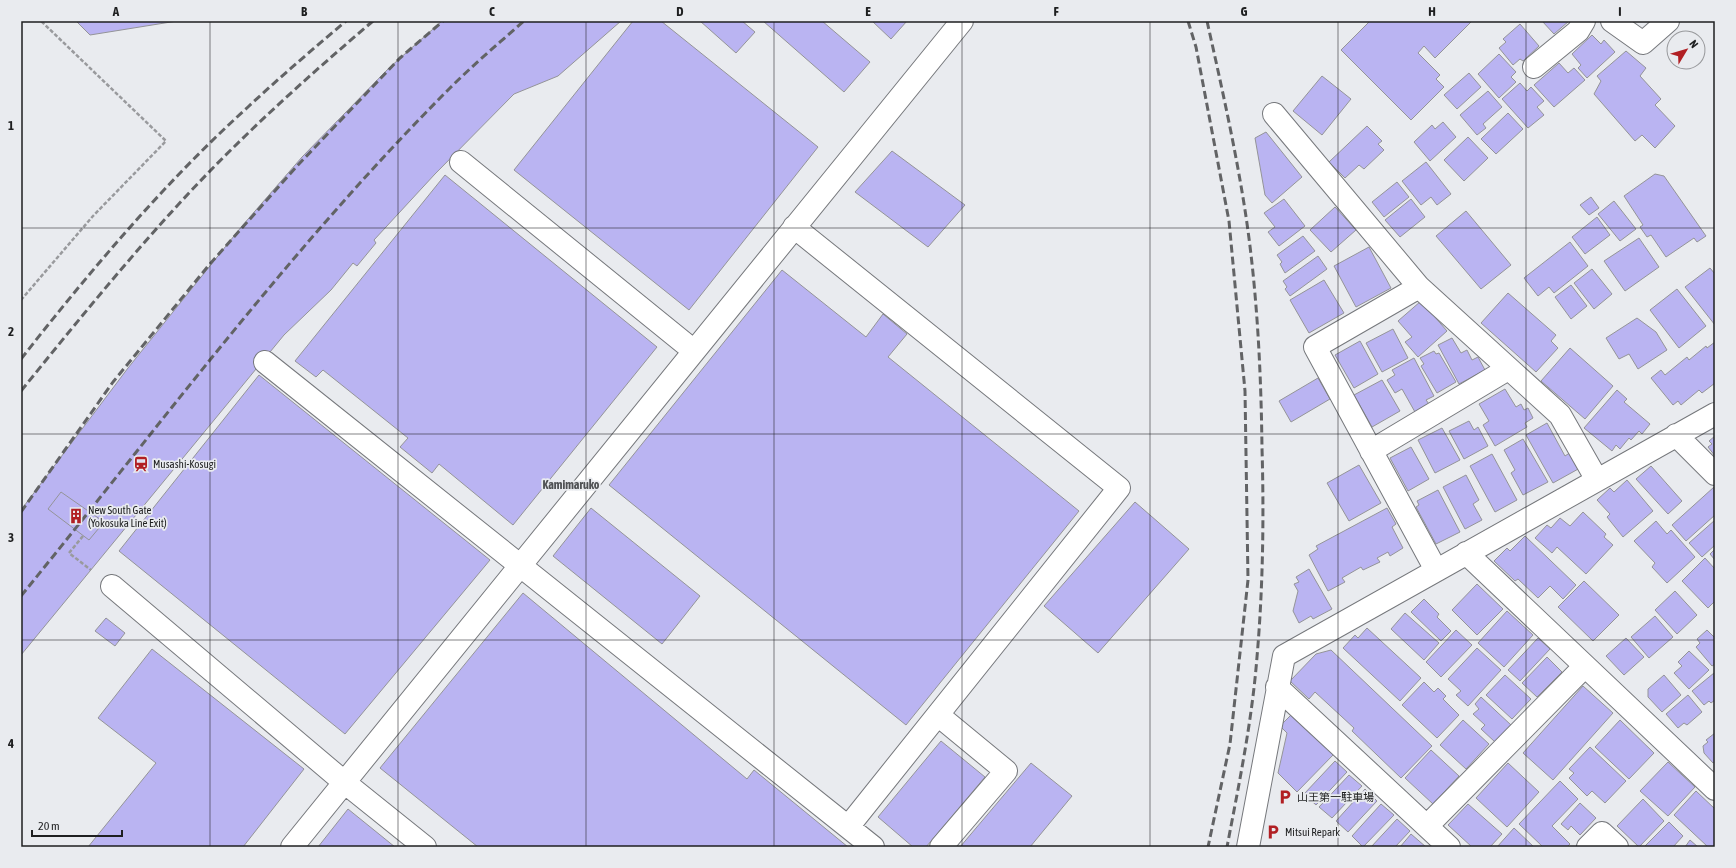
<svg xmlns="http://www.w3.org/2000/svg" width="1736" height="868" viewBox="0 0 1736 868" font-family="'Asap Condensed','Noto Sans JP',sans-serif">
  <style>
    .building { fill: #bab4f2; stroke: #949498 }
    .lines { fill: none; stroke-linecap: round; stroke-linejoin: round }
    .minor-casing { stroke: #76787c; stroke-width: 24 }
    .path { stroke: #999a9d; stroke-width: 2.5; stroke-dasharray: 4 2; stroke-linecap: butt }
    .minor { stroke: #fff; stroke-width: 22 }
    .rail { stroke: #626365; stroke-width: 3; stroke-dasharray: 8 4; stroke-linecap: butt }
    .grid { fill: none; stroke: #1e1f20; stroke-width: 1; stroke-opacity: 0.55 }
    .labels { text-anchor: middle; stroke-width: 3.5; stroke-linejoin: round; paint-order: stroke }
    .poi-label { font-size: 11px; fill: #1e1f20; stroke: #e9ebef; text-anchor: start }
    .neighbourhood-label { font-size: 12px; font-weight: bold; fill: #4f5154; stroke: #e9ebef }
    .neatline { fill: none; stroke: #1e1f20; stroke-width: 1.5 }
    .grid-label { font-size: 13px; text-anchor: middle; font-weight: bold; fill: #1e1f20 }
  </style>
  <rect width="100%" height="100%" fill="#e9ebef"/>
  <path class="building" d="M 76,21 L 177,21 L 90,35 Z
    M 442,21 L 621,21 L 558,76 L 514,94 L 435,174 L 374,240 L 376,243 L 357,266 L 353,263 L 331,290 L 284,335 L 21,655 L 21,510 L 128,368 L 242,226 L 302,157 L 389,68 Z
    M 633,21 L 661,21 L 818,147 L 689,310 L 514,170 Z
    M 700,21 L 742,21 L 755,32 L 736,53 Z
    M 763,21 L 822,21 L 870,62 L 844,92 Z
    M 872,21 L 907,21 L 891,39 Z
    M 1370,21 L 1472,21 L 1435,58 L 1424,46 L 1418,53 L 1440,75 L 1436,79 L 1444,87 L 1411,120 L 1341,50 Z
    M 1542,21 L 1569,21 L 1554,34 Z
    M 1520,24 L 1539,46 L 1523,61 L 1520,59 L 1513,65 L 1499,48 L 1506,42 L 1503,39 Z
    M 1592,35 L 1601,44 L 1604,40 L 1615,52 L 1587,78 L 1578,68 L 1581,65 L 1572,54 Z
    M 1626,51 L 1646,68 L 1640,76 L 1661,99 L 1655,105 L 1675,126 L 1655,148 L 1642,135 L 1635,141 L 1594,94 L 1601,81 L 1597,76 Z
    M 1499,54 L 1516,72 L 1511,77 L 1516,82 L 1499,98 L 1478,74 Z
    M 1559,63 L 1568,73 L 1574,68 L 1585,80 L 1554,107 L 1534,85 Z
    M 1469,73 L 1481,87 L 1457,109 L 1444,95 Z
    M 1322,76 L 1351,99 L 1322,135 L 1293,111 Z
    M 1520,83 L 1527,91 L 1531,87 L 1544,101 L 1537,107 L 1544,115 L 1528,128 L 1502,99 Z
    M 1488,91 L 1502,107 L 1483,124 L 1486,128 L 1477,135 L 1460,115 Z
    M 1508,113 L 1523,129 L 1496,154 L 1481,139 Z
    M 1443,122 L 1456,137 L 1430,161 L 1414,142 L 1432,125 L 1435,129 Z
    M 1367,126 L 1382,141 L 1378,144 L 1384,150 L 1364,169 L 1359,165 L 1345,178 L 1329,162 Z
    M 1266,132 L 1302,177 L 1272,203 L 1265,195 L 1255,138 Z
    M 1468,137 L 1488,158 L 1464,181 L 1444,160 Z
    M 892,151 L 965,205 L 928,247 L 855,192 Z
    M 1426,162 L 1451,194 L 1437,205 L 1431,197 L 1421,205 L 1402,181 Z
    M 1655,174 L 1664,176 L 1706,236 L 1697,242 L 1694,238 L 1666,257 L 1651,235 L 1647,237 L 1640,227 L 1643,225 L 1624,196 Z
    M 445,175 L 657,347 L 513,525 L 439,464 L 432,473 L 400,447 L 408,438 L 323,370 L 316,377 L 295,361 Z
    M 1397,182 L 1409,197 L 1384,217 L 1372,202 Z
    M 1591,197 L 1599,208 L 1589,215 L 1580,205 Z
    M 1284,199 L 1305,226 L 1279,246 L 1268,232 L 1275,227 L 1264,213 Z
    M 1411,199 L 1425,217 L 1400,237 L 1385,220 Z
    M 1614,201 L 1636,229 L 1620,241 L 1598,214 Z
    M 1335,207 L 1356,230 L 1331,252 L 1310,230 Z
    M 1466,211 L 1511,265 L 1481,289 L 1436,236 Z
    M 1597,217 L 1610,235 L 1585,254 L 1572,237 Z
    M 1303,236 L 1315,251 L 1285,273 L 1280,264 L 1282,262 L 1277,255 Z
    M 1639,238 L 1659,267 L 1625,291 L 1604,261 Z
    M 1570,242 L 1588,266 L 1554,293 L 1549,287 L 1538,296 L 1524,278 Z
    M 1369,247 L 1391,288 L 1356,307 L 1334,266 Z
    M 1318,256 L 1327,269 L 1290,296 L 1285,289 L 1287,287 L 1283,281 Z
    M 1710,268 L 1715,274 L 1715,325 L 1685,287 Z
    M 1592,269 L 1612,294 L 1594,309 L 1574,283 Z
    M 782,270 L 866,337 L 883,314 L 907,334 L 888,357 L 1079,511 L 906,725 L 609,485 Z
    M 1324,280 L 1344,313 L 1309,333 L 1290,300 Z
    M 1571,285 L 1587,306 L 1571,319 L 1555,297 Z
    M 1677,289 L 1706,326 L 1679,348 L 1650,310 Z
    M 1508,293 L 1556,335 L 1551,341 L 1558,348 L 1536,372 L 1481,323 Z
    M 1421,301 L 1447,331 L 1418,357 L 1405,342 L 1412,337 L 1398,321 Z
    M 1637,318 L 1656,332 L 1667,350 L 1638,369 L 1629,354 L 1619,359 L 1606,338 Z
    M 1393,329 L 1408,358 L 1382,372 L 1366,343 Z
    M 1452,338 L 1461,353 L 1467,350 L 1472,360 L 1478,357 L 1485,370 L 1459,384 L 1438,345 Z
    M 1360,341 L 1378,374 L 1354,388 L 1335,355 Z
    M 1715,342 L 1715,383 L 1702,393 L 1699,390 L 1681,405 L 1678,401 L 1673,405 L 1651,378 L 1661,370 L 1665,375 L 1687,357 L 1689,360 L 1706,346 L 1707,348 Z
    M 1570,348 L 1613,386 L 1585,419 L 1541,381 Z
    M 1434,351 L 1436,354 L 1439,353 L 1456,382 L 1437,393 L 1421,366 L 1424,364 L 1420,358 Z
    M 1414,358 L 1434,396 L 1426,400 L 1429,404 L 1415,412 L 1402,389 L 1395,393 L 1387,380 L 1395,375 L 1392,370 Z
    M 259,375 L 490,560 L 345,734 L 119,551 Z
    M 1318,378 L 1330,399 L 1291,422 L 1279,401 Z
    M 1382,380 L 1400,411 L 1372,427 L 1354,395 Z
    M 1505,389 L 1516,407 L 1521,404 L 1524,410 L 1528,408 L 1533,418 L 1525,423 L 1527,427 L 1495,446 L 1483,425 L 1489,421 L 1479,404 Z
    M 1617,390 L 1627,399 L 1624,402 L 1650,424 L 1642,434 L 1639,431 L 1631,440 L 1629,438 L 1620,449 L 1616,445 L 1612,451 L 1584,428 Z
    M 1469,421 L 1474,430 L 1478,427 L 1488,446 L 1464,459 L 1449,431 Z
    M 1547,423 L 1565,456 L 1571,452 L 1580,468 L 1553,483 L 1526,435 Z
    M 1442,428 L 1460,460 L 1435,473 L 1418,440 Z
    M 1715,436 L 1715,456 L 1708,447 L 1712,444 L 1709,441 Z
    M 1523,439 L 1548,482 L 1523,495 L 1511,473 L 1515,470 L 1504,450 Z
    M 1411,447 L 1429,479 L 1408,491 L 1390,458 Z
    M 1492,454 L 1517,500 L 1495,512 L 1470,466 Z
    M 1359,465 L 1381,503 L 1349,521 L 1327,483 Z
    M 1651,466 L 1682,501 L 1668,514 L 1636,479 Z
    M 1466,475 L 1479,500 L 1473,504 L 1482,520 L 1465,529 L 1443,487 Z
    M 1627,480 L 1653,511 L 1623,537 L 1607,517 L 1610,514 L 1597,500 L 1610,488 L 1614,492 Z
    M 1714,487 L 1715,515 L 1686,541 L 1672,525 Z
    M 1438,490 L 1460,532 L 1436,544 L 1416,507 L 1419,505 L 1417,501 Z
    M 61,492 L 104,522 L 89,540 L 48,509 Z
    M 1135,502 L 1189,549 L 1098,653 L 1044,606 Z
    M 591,508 L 700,596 L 662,644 L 553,556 Z
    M 1387,508 L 1396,524 L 1392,527 L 1403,548 L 1390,556 L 1388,552 L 1377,558 L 1380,562 L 1363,570 L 1361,567 L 1342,578 L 1345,582 L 1328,591 L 1309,555 L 1318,549 L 1316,546 Z
    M 1583,512 L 1606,534 L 1604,537 L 1613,545 L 1586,574 L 1557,547 L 1552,553 L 1535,538 L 1547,525 L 1551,528 L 1560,518 L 1570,526 Z
    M 1715,520 L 1715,545 L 1702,557 L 1689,543 Z
    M 1656,521 L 1667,534 L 1671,530 L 1695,557 L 1667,583 L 1652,567 L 1655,563 L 1634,541 Z
    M 1525,536 L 1576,585 L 1563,599 L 1550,586 L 1538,598 L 1518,579 L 1515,581 L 1494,561 L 1507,548 L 1510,551 Z
    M 1715,549 L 1715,560 L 1710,554 Z
    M 1705,558 L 1715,569 L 1715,601 L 1708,608 L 1682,581 Z
    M 1309,569 L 1332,609 L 1313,619 L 1311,616 L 1299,623 L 1293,611 L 1298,591 L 1294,584 L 1299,582 L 1296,577 Z
    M 1584,581 L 1619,615 L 1593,641 L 1558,607 Z
    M 1477,584 L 1503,609 L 1477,635 L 1452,610 Z
    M 1675,591 L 1697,615 L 1677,634 L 1655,610 Z
    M 523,593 L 747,779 L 754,770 L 848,847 L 478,847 L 380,768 Z
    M 1424,599 L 1439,614 L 1437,617 L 1451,631 L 1441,641 L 1411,612 Z
    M 1507,611 L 1533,635 L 1504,667 L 1478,643 Z
    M 1405,613 L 1439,643 L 1424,660 L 1391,629 Z
    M 1655,616 L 1673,637 L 1649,658 L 1631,637 Z
    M 106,618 L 125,633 L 115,646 L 95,631 Z
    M 1367,628 L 1421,678 L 1400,701 L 1343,648 L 1355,635 L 1358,638 Z
    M 1456,630 L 1472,645 L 1441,677 L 1426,662 Z
    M 1707,630 L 1715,638 L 1715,664 L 1712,666 L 1696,647 L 1700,643 L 1697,639 Z
    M 1538,638 L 1550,649 L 1520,681 L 1508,670 Z
    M 1626,638 L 1644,657 L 1624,675 L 1606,656 Z
    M 1477,648 L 1501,670 L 1468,706 L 1456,695 L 1461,691 L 1448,679 Z
    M 152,649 L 304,769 L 243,847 L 88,847 L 156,763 L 98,718 Z
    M 1331,650 L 1432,746 L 1401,778 L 1352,731 L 1354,728 L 1315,692 L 1309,699 L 1290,681 L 1316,654 Z
    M 1689,651 L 1709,670 L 1689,689 L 1674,673 L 1682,666 L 1678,662 Z
    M 1547,657 L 1562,672 L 1537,697 L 1522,683 Z
    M 1714,673 L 1715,700 L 1711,703 L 1709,701 L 1704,705 L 1692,691 Z
    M 1505,675 L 1531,699 L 1512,719 L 1486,695 Z
    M 1664,675 L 1681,695 L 1662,712 L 1648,697 L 1648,689 Z
    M 1424,682 L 1434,692 L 1438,688 L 1446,696 L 1443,699 L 1459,715 L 1437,738 L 1402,705 Z
    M 1583,686 L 1613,713 L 1553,780 L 1523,753 Z
    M 1688,695 L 1702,712 L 1687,725 L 1684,723 L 1678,728 L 1666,714 Z
    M 1481,697 L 1511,725 L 1495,742 L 1481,729 L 1485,725 L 1473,714 L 1479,709 L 1475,704 Z
    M 1292,714 L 1334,754 L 1297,792 L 1278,773 L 1287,733 L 1280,726 Z
    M 1463,720 L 1489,744 L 1466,769 L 1440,745 Z
    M 1620,720 L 1654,753 L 1629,779 L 1595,747 Z
    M 1715,733 L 1715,762 L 1713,763 L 1704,753 L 1703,746 L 1708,742 L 1706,740 Z
    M 941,741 L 985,777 L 926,847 L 913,847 L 878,817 Z
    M 1590,747 L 1626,781 L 1605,803 L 1592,791 L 1587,796 L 1569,778 L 1574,773 L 1569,769 Z
    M 1431,750 L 1459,776 L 1433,804 L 1405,778 Z
    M 1335,761 L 1347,772 L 1316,805 L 1304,794 Z
    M 1668,762 L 1695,787 L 1668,816 L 1640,791 Z
    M 1031,763 L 1072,796 L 1030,847 L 960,847 Z
    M 1508,763 L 1539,792 L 1507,827 L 1476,798 Z
    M 1349,775 L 1362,786 L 1332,818 L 1319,807 Z
    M 1560,781 L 1578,799 L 1552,826 L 1570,844 L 1567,847 L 1543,847 L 1519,824 Z
    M 1365,789 L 1377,801 L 1348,832 L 1336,821 Z
    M 1696,791 L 1715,809 L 1715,845 L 1713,847 L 1708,847 L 1674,815 Z
    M 1643,799 L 1664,821 L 1639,847 L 1617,826 Z
    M 1580,803 L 1596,818 L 1580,835 L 1571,826 L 1568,830 L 1561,824 Z
    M 1381,804 L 1394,815 L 1363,847 L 1352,836 Z
    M 1468,804 L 1502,834 L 1490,847 L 1472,847 L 1448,825 Z
    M 348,809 L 395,847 L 318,847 Z
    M 1397,819 L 1410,831 L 1395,847 L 1371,847 Z
    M 1669,822 L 1683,836 L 1673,847 L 1644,847 Z
    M 1514,828 L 1534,847 L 1497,847 Z
    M 1411,834 L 1426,847 L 1400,847 Z
    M 1690,840 L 1698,847 L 1685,847 Z"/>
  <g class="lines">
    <g class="minor-casing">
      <path id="minor" d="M 1612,21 L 1643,43 L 1668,21
        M 1534,67 L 1578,31 L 1584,21
        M 1274,114 L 1419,287 L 1560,415 L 1597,480
        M 461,162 L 694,351
        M 794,227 L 1119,488 L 848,827
        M 1419,287 L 1315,347 L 1436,570
        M 265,362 L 873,847
        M 1676,435 L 1715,474
        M 1371,451 L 1508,369
        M 1466,553 L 1715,789
        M 112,586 L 344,782 L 425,847
        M 1277,687 L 1449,847
        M 938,715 L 1006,771 L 941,847
        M 1427,826 L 1585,666
        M 292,847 L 962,21
        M 1248,847 L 1284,656 L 1715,414
        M 1588,847 L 1602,833 L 1617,847"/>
    </g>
    <path class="path" d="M 21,300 L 93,216 L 166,141 L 41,21
      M 83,536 L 69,553 L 91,570"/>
    <use href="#minor" class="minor"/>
    <path class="rail" d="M 1188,21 L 1196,47 L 1229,221 L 1245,391 L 1248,580 L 1230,744 L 1208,847
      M 1207,21 C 1221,84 1235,146 1245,210 C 1257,288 1261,369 1262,448 C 1264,517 1263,587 1257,657 C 1252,721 1239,784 1227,847
      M 21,359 C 91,270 164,183 248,107 C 280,77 313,49 346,21
      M 21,391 C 72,328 123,265 177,206 C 238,139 305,79 373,21
      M 21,512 L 113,382 L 209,265 L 298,165 L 400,58 L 443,21
      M 21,596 C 161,424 293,245 450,88 C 473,65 499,43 524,21"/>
  </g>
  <path class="grid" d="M 210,21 L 210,847M 398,21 L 398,847M 586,21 L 586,847M 774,21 L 774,847M 962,21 L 962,847M 1150,21 L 1150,847M 1338,21 L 1338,847M 1526,21 L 1526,847M 21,228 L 1715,228M 21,434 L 1715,434M 21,640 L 1715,640"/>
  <defs>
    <g id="station-bare" transform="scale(1.2)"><path d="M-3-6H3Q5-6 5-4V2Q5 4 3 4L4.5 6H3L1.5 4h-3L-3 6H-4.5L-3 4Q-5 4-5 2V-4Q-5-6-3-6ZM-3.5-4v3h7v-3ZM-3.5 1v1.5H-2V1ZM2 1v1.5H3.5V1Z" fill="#b11f23" stroke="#e9ebef" stroke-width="2.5" paint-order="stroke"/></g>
    <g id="building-bare" transform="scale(1.2)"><path d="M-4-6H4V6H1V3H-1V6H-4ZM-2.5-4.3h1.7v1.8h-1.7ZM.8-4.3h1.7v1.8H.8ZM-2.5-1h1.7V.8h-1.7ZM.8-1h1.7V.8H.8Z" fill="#b11f23" stroke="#e9ebef" stroke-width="2.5" paint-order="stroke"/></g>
    <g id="parking-bare" transform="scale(1.2)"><path d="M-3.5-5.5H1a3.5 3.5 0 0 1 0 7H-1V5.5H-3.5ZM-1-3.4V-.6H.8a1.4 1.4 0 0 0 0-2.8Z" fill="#b11f23" stroke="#e9ebef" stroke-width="2.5" paint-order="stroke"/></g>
  </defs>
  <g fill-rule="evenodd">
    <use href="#station-bare" x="141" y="464"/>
    <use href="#building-bare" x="76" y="516"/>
    <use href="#parking-bare" x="1285" y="797"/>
    <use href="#parking-bare" x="1273" y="832"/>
  </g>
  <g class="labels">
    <g class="poi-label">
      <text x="153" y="468">Musashi-Kosugi</text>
      <text x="88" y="514">New South Gate<tspan x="88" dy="13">(Yokosuka Line Exit)</tspan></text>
      <text x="1297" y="801">山王第一駐車場</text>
      <text x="1285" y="836">Mitsui Repark</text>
    </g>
    <g class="neighbourhood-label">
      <text x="571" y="489">Kamimaruko</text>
    </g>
  </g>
  <rect width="1736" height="868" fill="none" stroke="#e9ebef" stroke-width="44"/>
  <g transform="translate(1686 50) rotate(52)"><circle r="19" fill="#e9ebef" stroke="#98999c"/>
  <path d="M0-3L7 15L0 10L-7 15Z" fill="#b11f23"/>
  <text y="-6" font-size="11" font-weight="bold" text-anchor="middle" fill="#1e1f20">N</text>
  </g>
  <path d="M32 830v6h90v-6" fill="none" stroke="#1e1f20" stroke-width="2"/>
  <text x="38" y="830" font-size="12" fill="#1e1f20" stroke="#e9ebef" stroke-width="3" paint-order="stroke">20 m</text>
  <rect x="22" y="22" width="1692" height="824" class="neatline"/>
  <g class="grid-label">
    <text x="116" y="16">A</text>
    <text x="304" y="16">B</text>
    <text x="492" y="16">C</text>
    <text x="680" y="16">D</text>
    <text x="868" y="16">E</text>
    <text x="1056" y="16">F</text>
    <text x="1244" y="16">G</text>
    <text x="1432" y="16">H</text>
    <text x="1620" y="16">I</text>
    <text x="11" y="130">1</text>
    <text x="11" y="336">2</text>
    <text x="11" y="542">3</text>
    <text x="11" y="748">4</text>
  </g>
</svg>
